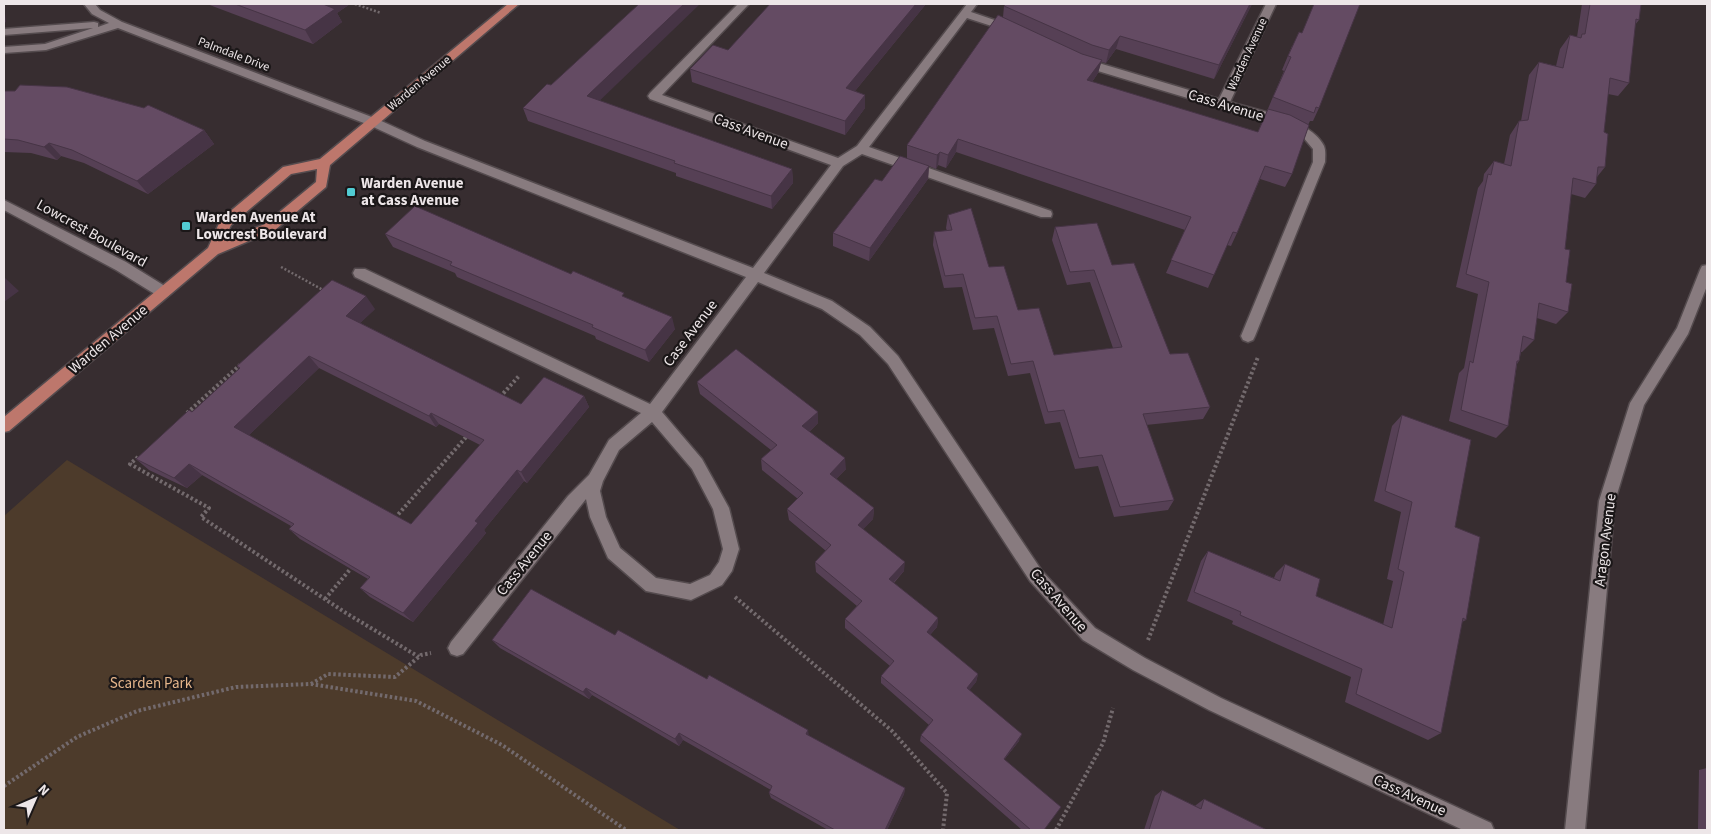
<svg xmlns="http://www.w3.org/2000/svg" width="1711" height="834" viewBox="0 0 1711 834" font-family="'Source Sans 3',sans-serif">
  <style>
    .green { fill: #4d3b2b }
    .lines { fill: none; stroke-linecap: round; stroke-linejoin: round }
    .minor-casing { stroke: #544b4e; stroke-width: 3 }
    .major-casing { stroke: #544b4e; stroke-width: 3 }
    .path-far1 { stroke: #736a6d; stroke-width: 2.5; stroke-dasharray: 2 2; stroke-linecap: butt }
    .path { stroke: #736a6d; stroke-width: 4; stroke-dasharray: 2.5 2.5; stroke-linecap: butt }
    .minor { fill: #887b7f; fill-rule: evenodd }
    .major { fill: #bd776c; fill-rule: evenodd }
    .wall { fill: #564055; fill-rule: evenodd }
    .shaded-wall { fill: #463445 }
    .building { fill: #644b63; stroke: #463445; fill-rule: evenodd }
    .poi-dot { fill: #51ccd3; stroke: #1b1718; stroke-width: 2 }
    .labels { text-anchor: middle; stroke-width: 4.5; stroke-linejoin: round; paint-order: stroke }
    .far-street-label { font-size: 12px; fill: #ede6e8; stroke: #1b1718 }
    .street-label { font-size: 15px; fill: #ede6e8; stroke: #1b1718 }
    .poi-label { font-size: 15px; font-weight: bold; fill: #ede6e8; stroke: #1b1718; text-anchor: start }
    .park-label { font-size: 15px; fill: #e6b68b; stroke: #1b1718 }
  </style>
  <rect width="100%" height="100%" fill="#372d30"/>
  <path class="green" d="M 67,460 L 680,830 L 4,830 L 4,516 Z"/>
  <g class="lines">
    <g class="minor-casing">
      <path id="minor" d="M 84,4 L 95,4 L 100,10 L 122,22 L 377,119 L 425,141 L 753,268 L 831,165 L 650,99 L 648,96 L 650,93 L 738,4 L 749,4 L 662,95 L 838,158 L 857,146 L 967,4 L 977,4 L 971,12 L 1015,27 L 1017,29 L 1015,31 L 1007,31 L 967,18 L 869,147 L 1051,211 L 1052,214 L 1051,217 L 1041,217 L 862,154 L 843,166 L 764,273 L 832,301 L 870,327 L 898,356 L 1042,571 L 1095,628 L 1145,658 L 1221,698 L 1491,823 L 1494,830 L 1463,830 L 1209,710 L 1133,670 L 1083,640 L 1030,581 L 888,364 L 860,335 L 822,309 L 758,282 L 662,412 L 702,459 L 729,508 L 739,549 L 732,571 L 722,585 L 691,600 L 646,591 L 608,558 L 590,517 L 586,499 L 463,654 L 457,656 L 451,654 L 448,648 L 451,642 L 568,496 L 589,475 L 609,440 L 641,413 L 355,277 L 353,273 L 355,269 L 365,269 L 650,404 L 746,277 L 417,147 L 369,125 L 118,28 L 46,50 L 4,53 L 4,47 L 45,44 L 93,28 L 4,35 L 4,29 L 94,22 L 98,23 L 98,27 L 109,23 L 92,14 ZM 652,422 L 692,469 L 713,509 L 723,549 L 719,562 L 710,575 L 690,584 L 656,578 L 620,548 L 606,517 L 600,491 L 603,481 L 619,450 Z
        M 1266,4 L 1276,4 L 1230,102 C 1256,110 1311,119 1324,146 C 1326,151 1325,157 1325,162 L 1255,336 L 1253,340 L 1248,342 L 1243,340 L 1241,336 L 1313,162 L 1313,149 L 1303,137 L 1284,127 L 1078,65 L 1076,62 L 1082,58 L 1219,99 Z
        M 4,200 L 126,262 L 168,288 L 170,292 L 168,296 L 163,297 L 158,296 L 116,270 L 4,210 Z
        M 1707,265 L 1707,286 L 1688,334 L 1644,405 L 1615,501 L 1585,830 L 1565,830 L 1599,501 L 1630,403 L 1677,328 L 1700,270 L 1702,266 Z"/>
    </g>
    <g class="major-casing">
      <path id="major" d="M 508,4 L 519,4 L 330,165 L 326,187 L 275,230 L 218,254 L 9,431 L 4,432 L 4,417 L 208,248 L 221,219 L 283,167 L 320,159 ZM 317,169 L 316,182 L 265,224 L 224,241 L 231,225 L 291,174 Z"/>
    </g>
    <path class="path-far1" d="M 355,4 L 381,13
      M 281,267 L 323,290"/>
    <path class="path" d="M 500,397 L 519,376
      M 187,413 L 240,365
      M 138,457 L 130,464 L 209,508 L 201,517 L 346,613 L 419,657
      M 395,518 L 467,436
      M 735,597 L 892,731 L 947,793 L 943,830
      M 325,599 L 353,566
      M 1148,640 L 1258,357
      M 311,684 L 328,674 L 395,677 L 421,655 L 431,653
      M 4,786 L 77,737 L 137,711 L 236,687 L 311,684 L 416,701 L 502,745 L 626,830
      M 1056,830 L 1103,743 L 1113,708"/>
    <use href="#minor" class="minor"/>
    <use href="#major" class="major"/>
  </g>
  <path class="wall" d="M 207,4 L 350,4 L 337,13 L 342,22 L 313,44 Z
    M 926,4 L 855,91 L 865,95 L 865,108 L 845,135 L 692,82 L 690,69 L 728,50 Z
    M 1252,4 L 1214,79 L 1116,49 L 1106,63 L 1101,62 L 1098,73 L 1092,82 L 1258,132 L 1284,71 L 1282,70 L 1292,46 L 1319,108 L 1313,121 L 1310,121 L 1308,125 L 1292,174 L 1285,187 L 1260,179 L 1237,233 L 1231,246 L 1227,245 L 1208,288 L 1166,273 L 1185,230 L 956,152 L 946,168 L 938,165 L 936,169 L 929,166 L 928,179 L 869,261 L 833,246 L 833,233 L 882,181 L 907,158 L 907,145 L 1003,17 L 1004,6 Z
    M 1582,4 L 1641,4 L 1639,20 L 1635,25 L 1629,83 L 1618,96 L 1608,94 L 1604,132 L 1605,167 L 1597,177 L 1596,184 L 1585,198 L 1571,194 L 1565,249 L 1566,282 L 1568,312 L 1556,324 L 1537,318 L 1534,340 L 1522,352 L 1521,352 L 1519,361 L 1517,364 L 1508,426 L 1496,438 L 1449,421 L 1459,373 L 1464,368 L 1478,294 L 1456,287 L 1478,188 L 1483,181 L 1484,174 L 1494,161 L 1504,164 L 1510,135 L 1519,121 L 1521,121 L 1529,75 L 1539,62 L 1556,66 L 1560,49 L 1570,35 L 1577,37 Z
    M 551,85 L 600,101 L 792,169 L 793,183 L 772,209 L 676,176 L 676,173 L 528,121 L 523,108 Z
    M 4,91 L 204,130 L 214,144 L 148,194 L 84,163 L 61,156 L 57,160 L 31,153 L 4,152 Z
    M 948,215 L 989,267 L 1018,310 L 1054,355 L 1113,348 L 1090,282 L 1067,285 L 1052,240 L 1055,227 L 1112,265 L 1170,354 L 1210,407 L 1203,419 L 1146,425 L 1174,500 L 1168,510 L 1114,517 L 1098,466 L 1075,469 L 1060,422 L 1045,424 L 1030,373 L 1008,376 L 994,328 L 973,330 L 962,287 L 944,288 L 933,245 L 934,232 L 947,231 L 946,228 Z
    M 385,234 L 625,297 L 675,329 L 649,362 L 596,339 L 595,336 L 457,277 L 455,273 L 393,247 Z
    M 375,309 L 360,323 L 521,404 L 584,396 L 589,407 L 527,483 L 524,481 L 484,530 L 486,533 L 413,622 L 370,597 L 360,588 L 368,579 L 300,539 L 289,529 L 291,526 L 202,475 L 187,488 L 149,470 L 136,459 L 192,412 L 239,369 L 237,366 ZM 319,368 L 436,427 L 439,424 L 480,445 L 411,524 L 249,435 Z
    M 697,382 L 818,412 L 818,423 L 809,432 L 846,469 L 836,479 L 874,508 L 873,519 L 863,529 L 904,571 L 894,583 L 938,618 L 937,627 L 930,635 L 978,674 L 976,682 L 969,690 L 1019,741 L 1004,760 L 1044,830 L 1022,830 L 920,741 L 921,735 L 929,725 L 881,683 L 881,676 L 890,666 L 845,628 L 845,619 L 857,606 L 816,572 L 815,562 L 826,551 L 789,520 L 787,509 L 798,499 L 762,470 L 761,459 L 771,450 L 700,394 Z
    M 1402,415 L 1455,527 L 1466,620 L 1462,622 L 1441,733 L 1428,740 L 1345,702 L 1351,677 L 1232,624 L 1233,621 L 1187,601 L 1201,561 L 1208,551 L 1274,578 L 1276,573 L 1285,564 L 1316,596 L 1383,625 L 1393,581 L 1387,579 L 1401,512 L 1374,501 L 1392,426 Z
    M 1707,604 L 1707,644 L 1706,643 Z
    M 615,635 L 809,736 L 905,788 L 904,794 L 887,830 L 828,830 L 771,798 L 769,793 L 771,790 L 683,740 L 679,746 L 592,695 L 589,699 L 500,648 L 492,640 Z
    M 1707,768 L 1707,830 L 1700,830 L 1698,829 L 1699,770 Z
    M 1162,790 L 1195,806 L 1196,805 L 1204,799 L 1267,830 L 1144,830 L 1155,796 Z"/>
  <path class="shaded-wall" d="M 323,4 L 350,4 L 337,13 L 342,22 L 313,44 L 305,30 Z
    M 684,4 L 700,4 L 590,110 L 587,96 Z
    M 916,4 L 926,4 L 846,102 L 846,88 Z
    M 1250,4 L 1252,4 L 1214,79 L 1219,65 Z
    M 4,6 L 6,22 L 4,23 Z
    M 1120,36 L 1116,49 L 1106,63 L 1109,50 Z
    M 1102,60 L 1098,73 L 1084,94 L 1087,80 Z
    M 865,95 L 865,108 L 845,135 L 845,121 Z
    M 204,130 L 214,144 L 148,194 L 137,181 Z
    M 958,139 L 956,152 L 946,168 L 948,155 Z
    M 49,143 L 61,156 L 57,160 L 44,147 Z
    M 940,152 L 938,165 L 936,169 L 937,155 Z
    M 929,166 L 928,179 L 869,261 L 870,248 Z
    M 792,169 L 793,183 L 772,209 L 771,196 Z
    M 5,278 L 19,291 L 4,302 L 4,279 Z
    M 366,296 L 375,309 L 355,328 L 346,316 Z
    M 672,317 L 675,329 L 649,362 L 645,350 Z
    M 309,356 L 319,368 L 246,438 L 234,427 Z
    M 584,396 L 589,407 L 527,483 L 521,472 Z
    M 818,412 L 818,423 L 803,437 L 802,426 Z
    M 431,413 L 439,424 L 436,427 L 429,416 Z
    M 845,458 L 846,469 L 830,485 L 830,474 Z
    M 189,464 L 202,475 L 187,488 L 174,478 Z
    M 517,470 L 524,481 L 484,530 L 486,533 L 413,622 L 403,613 L 475,521 Z
    M 874,508 L 873,519 L 858,535 L 858,525 Z
    M 905,562 L 904,571 L 888,588 L 889,579 Z
    M 938,618 L 937,627 L 925,640 L 927,632 Z
    M 978,674 L 976,682 L 965,696 L 967,688 Z
    M 586,688 L 592,695 L 589,699 L 583,692 Z
    M 808,730 L 809,736 L 806,734 Z
    M 679,733 L 683,740 L 679,746 L 675,739 Z
    M 1022,734 L 1019,741 L 1000,765 L 1004,759 Z
    M 905,788 L 904,794 L 887,830 L 885,830 Z"/>
  <path class="building" d="M 235,4 L 324,4 L 323,4 L 335,9 L 305,30 Z
    M 639,4 L 684,4 L 587,96 L 792,169 L 771,196 L 674,163 L 675,161 L 523,108 L 547,84 L 551,85 Z
    M 770,4 L 916,4 L 846,88 L 865,95 L 845,121 L 690,69 L 713,45 L 728,50 Z
    M 1006,4 L 1250,4 L 1219,65 L 1120,36 L 1109,50 L 1092,45 L 1004,6 Z
    M 1314,4 L 1360,4 L 1319,108 L 1316,107 L 1314,113 L 1273,97 L 1291,57 L 1288,56 L 1299,32 L 1302,33 Z
    M 1590,4 L 1641,4 L 1639,20 L 1636,19 L 1629,83 L 1610,78 L 1604,132 L 1608,134 L 1605,167 L 1598,167 L 1596,184 L 1573,178 L 1565,249 L 1570,250 L 1566,282 L 1572,284 L 1568,312 L 1539,303 L 1534,340 L 1523,336 L 1519,361 L 1517,361 L 1508,426 L 1461,410 L 1470,361 L 1473,363 L 1489,282 L 1466,274 L 1488,174 L 1491,175 L 1494,161 L 1511,166 L 1519,121 L 1528,120 L 1539,62 L 1563,68 L 1570,35 L 1581,38 L 1582,34 L 1585,34 Z
    M 998,15 L 1082,54 L 1102,60 L 1087,80 L 1258,132 L 1268,109 L 1290,115 L 1309,125 L 1292,174 L 1265,166 L 1237,233 L 1233,232 L 1214,275 L 1171,260 L 1191,217 L 958,139 L 948,155 L 940,152 L 937,155 L 907,145 Z
    M 20,85 L 67,87 L 144,108 L 148,105 L 204,130 L 137,181 L 72,150 L 49,143 L 44,147 L 18,140 L 4,139 L 4,91 L 15,91 Z
    M 900,156 L 929,166 L 870,248 L 833,233 L 875,179 L 882,181 Z
    M 415,206 L 571,274 L 573,271 L 624,293 L 622,296 L 672,317 L 645,350 L 592,327 L 593,325 L 450,265 L 452,262 L 385,234 Z
    M 971,208 L 989,267 L 1004,266 L 1018,310 L 1039,308 L 1054,355 L 1122,347 L 1094,270 L 1070,272 L 1055,227 L 1097,223 L 1112,265 L 1134,263 L 1170,354 L 1188,353 L 1210,407 L 1143,414 L 1174,500 L 1120,507 L 1102,455 L 1079,458 L 1064,410 L 1048,412 L 1033,361 L 1011,364 L 997,316 L 975,318 L 963,274 L 945,276 L 934,232 L 952,230 L 948,215 Z
    M 332,280 L 366,296 L 346,316 L 521,404 L 544,377 L 584,396 L 521,472 L 517,470 L 475,521 L 478,523 L 403,613 L 360,588 L 370,577 L 289,529 L 294,524 L 189,464 L 174,478 L 136,459 L 189,410 L 192,412 L 240,368 L 237,366 ZM 309,356 L 429,416 L 431,413 L 484,440 L 411,524 L 234,427 Z
    M 736,349 L 818,412 L 802,426 L 845,458 L 830,474 L 874,508 L 858,525 L 905,562 L 889,579 L 938,618 L 927,632 L 978,674 L 967,688 L 1022,734 L 1004,759 L 1061,807 L 1044,830 L 1031,830 L 921,735 L 933,720 L 881,676 L 894,661 L 845,619 L 862,601 L 815,562 L 831,545 L 787,509 L 803,493 L 761,459 L 777,445 L 697,382 Z
    M 1402,415 L 1471,440 L 1455,527 L 1480,537 L 1466,620 L 1463,618 L 1441,733 L 1356,694 L 1362,669 L 1240,615 L 1241,612 L 1194,592 L 1208,551 L 1280,581 L 1285,564 L 1320,579 L 1316,596 L 1392,628 L 1404,572 L 1398,569 L 1412,502 L 1385,491 Z
    M 531,589 L 615,635 L 618,630 L 707,679 L 709,675 L 808,730 L 806,734 L 905,788 L 885,830 L 835,830 L 769,793 L 772,786 L 679,733 L 675,739 L 586,688 L 583,692 L 492,640 Z
    M 1162,790 L 1201,809 L 1204,799 L 1267,830 L 1149,830 Z"/>
  <g class="poi-dot">
    <rect x="346" y="187" width="10" height="10" rx="2.5"/>
    <rect x="181" y="221" width="10" height="10" rx="2.5"/>
  </g>
  <g class="labels">
    <g class="far-street-label">
      <text transform="translate(234 54) rotate(21)" y="4">Palmdale Drive</text>
      <text transform="translate(1247 54) rotate(-65)" y="4">Warden Avenue</text>
      <text transform="translate(419 83) rotate(-40)" y="4">Warden Avenue</text>
    </g>
    <g class="street-label">
      <text transform="translate(1226 105) rotate(17)" y="5">Cass Avenue</text>
      <text transform="translate(751 131) rotate(20)" y="5">Cass Avenue</text>
      <text transform="translate(92 233) rotate(29)" y="5">Lowcrest Boulevard</text>
      <text transform="translate(690 333) rotate(-53)" y="5">Case Avenue</text>
      <text transform="translate(108 339) rotate(-40)" y="5">Warden Avenue</text>
      <text transform="translate(1605 540) rotate(-83)" y="5">Aragon Avenue</text>
      <text transform="translate(524 563) rotate(-51)" y="5">Cass Avenue</text>
      <text transform="translate(1059 600) rotate(49)" y="5">Cass Avenue</text>
      <text transform="translate(1410 795) rotate(25)" y="5">Cass Avenue</text>
    </g>
    <g class="poi-label">
      <text x="361" y="188">Warden Avenue<tspan x="361" dy="17">at Cass Avenue</tspan></text>
      <text x="196" y="222">Warden Avenue At<tspan x="196" dy="17">Lowcrest Boulevard</tspan></text>
    </g>
    <g class="park-label">
      <text x="151" y="688">Scarden Park</text>
    </g>
  </g>
  <rect width="1711" height="834" fill="none" stroke="#ede6e8" stroke-width="10"/>
  <g transform="translate(35 799) rotate(45)" stroke="#1b1718" stroke-width="4" paint-order="stroke">
  <path d="M0-4L9 19L0 12L-9 19Z" fill="#ede6e8"/>
  <text y="-8" font-size="14" font-weight="bold" text-anchor="middle" fill="#ede6e8">N</text>
  </g>
</svg>
